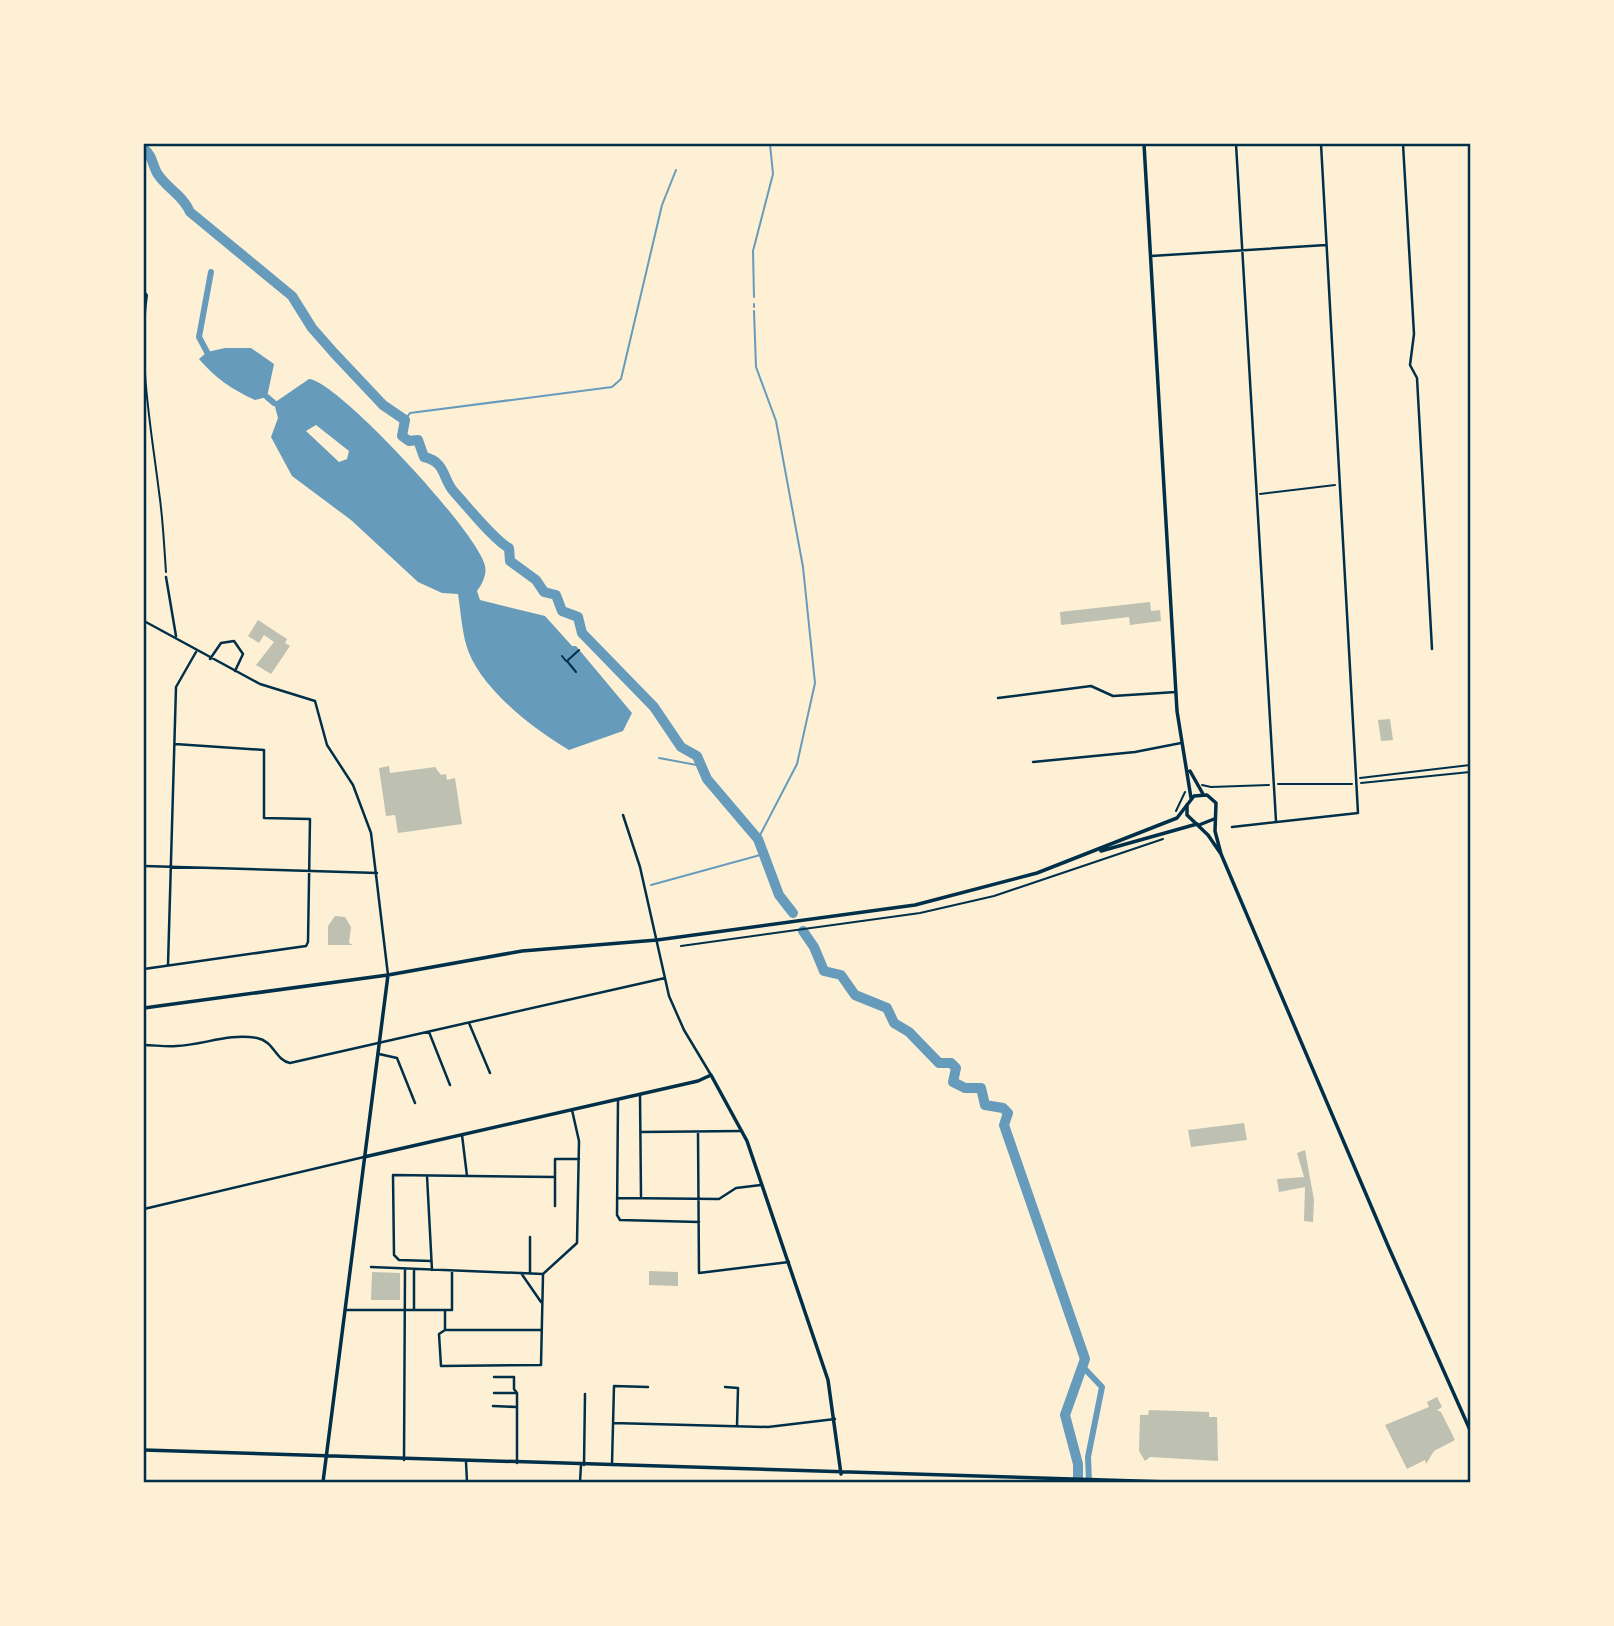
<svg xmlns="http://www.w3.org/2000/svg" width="1614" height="1626" viewBox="0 0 1614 1626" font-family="'IBM Plex Serif',serif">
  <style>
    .water { fill: #669bbc; fill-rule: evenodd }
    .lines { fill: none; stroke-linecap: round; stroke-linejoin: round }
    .stream { stroke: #669bbc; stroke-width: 2 }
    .canal { stroke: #669bbc; stroke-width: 6 }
    .river { stroke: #669bbc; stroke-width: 10 }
    .building { fill: #bec0b2 }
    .path { stroke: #003049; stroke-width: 2 }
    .minor { stroke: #003049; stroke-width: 2.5 }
    .tertiary { stroke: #003049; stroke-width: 3.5 }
    .secondary { stroke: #003049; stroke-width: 3.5 }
    .neatline { fill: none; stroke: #003049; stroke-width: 2.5 }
  </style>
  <rect width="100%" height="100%" fill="#fdf0d5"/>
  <path class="water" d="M 225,348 L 251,348 L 274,364 L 267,397 L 255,400 C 233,390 215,378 199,359 L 207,352 Z
    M 309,379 C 338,381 480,535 485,566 C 487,575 482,584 477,591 L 480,600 L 545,616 L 572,646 L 576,646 L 632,713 L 623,731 L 569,750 C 534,729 486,693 469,653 C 462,636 461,613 458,594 L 442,593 L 418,582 L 351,520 L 292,476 L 271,437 L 278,418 L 274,403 ZM 316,425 L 349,451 L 347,459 L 339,462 L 306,431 Z"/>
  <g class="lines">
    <path class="stream" d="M 754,297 L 753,251 L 773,174 L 770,144
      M 754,304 L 754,307
      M 754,311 L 756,367 L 776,421 L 803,567 L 815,683 L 797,764 L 758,839
      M 405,420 L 410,413 L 612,387 L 621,379 L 662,205 L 676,170
      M 659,758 L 702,766
      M 651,885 L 764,854"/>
    <path class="canal" d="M 207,352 L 199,337 L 211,272
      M 267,397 L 274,403
      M 1084,1368 L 1102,1387 L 1088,1457 L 1089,1482"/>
    <path class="river" d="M 144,149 C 153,156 152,164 157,173 C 167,189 183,195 190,212 L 292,296 L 312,328 L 334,353 L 383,405 L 405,420 L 402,436 L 409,441 L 418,440 L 424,457 C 447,462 442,480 455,493 C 467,506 495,541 509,548 L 510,561 L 536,580 L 544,592 L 556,595 L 562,611 L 578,617 L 582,633 L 654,707 L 681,747 L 697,756 L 707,779 L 758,839 L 779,895 L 793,913
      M 803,931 L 814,947 L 824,971 L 841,975 L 855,995 L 887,1008 L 894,1023 L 909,1032 L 939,1063 L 951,1063 L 956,1068 L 953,1082 L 965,1088 L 981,1088 L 985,1105 L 1003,1108 L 1008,1113 L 1004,1125 L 1085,1359 L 1065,1415 L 1078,1464 L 1078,1482"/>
  </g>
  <path class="building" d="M 1150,602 L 1151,611 L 1160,610 L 1161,621 L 1130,625 L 1129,617 L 1061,625 L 1060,612 Z
    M 258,620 L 287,639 L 285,643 L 290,646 L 271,674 L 256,665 L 274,642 L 264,635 L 259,643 L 248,636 Z
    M 1390,719 L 1393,740 L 1381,741 L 1378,720 Z
    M 389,766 L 390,773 L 435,767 L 441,775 L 446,774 L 447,780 L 455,778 L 462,824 L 398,833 L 395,815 L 386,816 L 379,768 Z
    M 335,916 L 345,917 L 351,927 L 349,943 L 353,945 L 328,945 L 328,926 Z
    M 1244,1123 L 1247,1140 L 1191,1147 L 1188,1130 Z
    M 1305,1150 L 1314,1200 L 1313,1222 L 1304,1221 L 1305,1187 L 1279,1192 L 1277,1179 L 1304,1177 L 1297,1153 Z
    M 649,1271 L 678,1272 L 678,1286 L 649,1285 Z
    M 372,1272 L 400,1273 L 400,1300 L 371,1300 Z
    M 1437,1397 L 1442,1407 L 1437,1410 L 1441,1412 L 1455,1440 L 1434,1451 L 1426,1464 L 1425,1460 L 1407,1469 L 1385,1425 L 1429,1407 L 1427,1402 Z
    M 1149,1410 L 1209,1412 L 1209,1417 L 1217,1417 L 1218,1461 L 1150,1457 L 1145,1461 L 1139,1451 L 1140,1415 L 1148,1415 Z"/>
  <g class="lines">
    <path class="path" d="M 144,291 L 147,295 C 138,360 151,427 159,492 C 163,518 164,545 166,572
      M 1260,494 L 1335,485
      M 562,656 L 566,661
      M 576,672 L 567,661 L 579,650
      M 1360,778 L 1470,765
      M 1361,783 L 1470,772
      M 1278,784 L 1352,784
      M 1202,785 L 1211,787 L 1269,785
      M 1176,811 L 1185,792
      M 681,946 L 920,913 L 994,896 L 1163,839
      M 834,1482 L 841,1482"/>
    <path class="minor" d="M 1236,144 L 1276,821
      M 1403,144 L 1414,334 L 1410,365 L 1417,378 L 1432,649
      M 1151,256 L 1326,245
      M 166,577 L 176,636
      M 144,621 L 260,684 L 315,701 L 327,745 L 353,785 L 371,833 L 388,975
      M 210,659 L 221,643 L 234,641 L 243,654 L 235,671
      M 998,698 L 1091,686 L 1113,696 L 1176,692
      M 1033,762 L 1135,752 L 1181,743
      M 623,815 L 640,867 L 669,996 L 684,1030 L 711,1075
      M 1232,827 L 1358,813 L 1321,144
      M 144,866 L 377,873
      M 168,965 L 176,687 L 196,652
      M 144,969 L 306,946 L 308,942 L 310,819 L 264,818 L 264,750 L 175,744
      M 469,1023 L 490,1073
      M 429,1032 L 450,1085
      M 144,1045 C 154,1045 166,1047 176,1046 C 204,1045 228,1033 257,1038 C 274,1041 275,1060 290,1063 L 665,978
      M 379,1054 L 397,1058 L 415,1103
      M 640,1095 L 641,1196
      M 618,1100 L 617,1215 L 620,1220 L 699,1222
      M 641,1132 L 742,1131
      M 698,1133 L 699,1273 L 789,1262
      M 462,1135 L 467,1176
      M 427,1176 L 432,1270
      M 617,1198 L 719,1199 L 736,1188 L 761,1185
      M 555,1206 L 555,1177
      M 144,1209 L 364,1157
      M 530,1237 L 530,1272
      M 431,1261 L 399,1260 L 394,1255 L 393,1175 L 555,1177 L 555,1159 L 579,1159
      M 371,1267 L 543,1274 L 577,1243 L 579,1141 L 572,1110
      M 452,1271 L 452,1310 L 445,1310 L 445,1330 L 439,1334 L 441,1366 L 541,1365 L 543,1275
      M 521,1273 L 541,1302
      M 414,1309 L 414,1271
      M 345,1310 L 445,1310
      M 445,1330 L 540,1330
      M 494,1377 L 514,1377 L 514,1389 L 517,1393 L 517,1463
      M 725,1387 L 738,1388 L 737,1426
      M 494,1393 L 517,1393
      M 493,1406 L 517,1407
      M 613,1423 L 768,1427 L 835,1419
      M 404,1460 L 405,1270
      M 466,1462 L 467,1482
      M 612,1464 L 614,1386 L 648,1387
      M 584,1465 L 585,1394
      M 580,1482 L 581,1465"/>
    <path class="tertiary" d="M 1101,851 L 1197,824
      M 144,1008 L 388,975 L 522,951 L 657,940 L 915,905 L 1037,873 L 1177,818 L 1187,805
      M 364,1157 L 698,1081 L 711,1075 L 747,1141 L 828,1380 L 841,1474
      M 144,1450 L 1170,1482
      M 323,1482 L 388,975"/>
    <path class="secondary" d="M 1144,144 L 1177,711 L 1191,798
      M 1190,771 L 1203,794
      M 1199,825 L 1214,819
      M 1221,854 L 1215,831 L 1216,803 L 1207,795 L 1194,796 L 1187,805 L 1187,815 L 1208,835 L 1221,854 L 1389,1248 L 1470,1430"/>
  </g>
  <rect width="1614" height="1626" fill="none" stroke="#fdf0d5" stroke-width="290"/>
  <rect x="145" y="145" width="1324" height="1336" class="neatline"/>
</svg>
